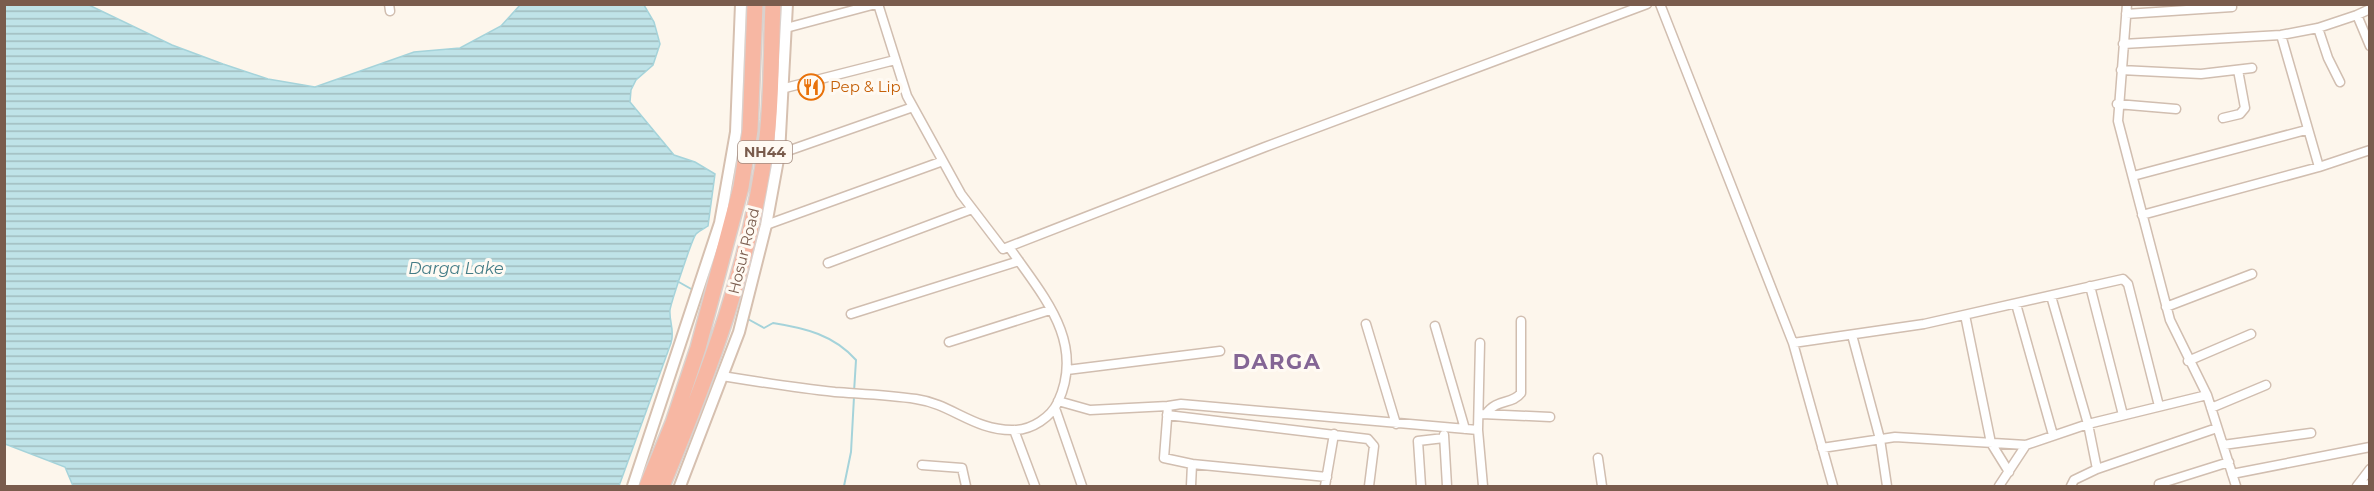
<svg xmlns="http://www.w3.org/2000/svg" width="2374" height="491" viewBox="0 0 2374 491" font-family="Montserrat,sans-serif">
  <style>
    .water { fill: url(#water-rules); stroke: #a5d3da; stroke-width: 1.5 }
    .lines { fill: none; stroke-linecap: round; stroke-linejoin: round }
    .stream { stroke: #a5d3da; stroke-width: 2 }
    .street-casing { stroke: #d1beb0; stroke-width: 11 }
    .secondary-casing { stroke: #d6c0b0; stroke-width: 14 }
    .highway-casing { stroke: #dad1cd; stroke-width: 18 }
    .street { stroke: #fff; stroke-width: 8 }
    .secondary { stroke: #fff; stroke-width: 10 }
    .highway { stroke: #f7b7a3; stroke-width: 15 }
    .labels { text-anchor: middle; stroke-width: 6; stroke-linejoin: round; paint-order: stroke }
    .shield { fill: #fffaf3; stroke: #a28b7f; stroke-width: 1.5 }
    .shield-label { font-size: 14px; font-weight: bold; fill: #7a5c4d }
    .food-label { font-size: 15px; fill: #c56008; stroke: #fffaf3; text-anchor: start }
    .street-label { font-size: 15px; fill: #7a5c4d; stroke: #fffaf3 }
    .water-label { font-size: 16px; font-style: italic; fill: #437c86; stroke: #fffaf3 }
    .district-label { font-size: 21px; font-weight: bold; letter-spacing: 1.5px; fill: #846695; stroke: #fffaf3 }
  </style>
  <defs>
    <pattern id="water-rules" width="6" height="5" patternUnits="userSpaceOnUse" patternTransform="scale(1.5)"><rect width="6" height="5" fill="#bfe3e8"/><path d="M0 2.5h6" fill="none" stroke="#a0bbbe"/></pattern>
  </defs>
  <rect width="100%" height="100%" fill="#fdf6ec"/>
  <path class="water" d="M 4,5 L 89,5 L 172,45 L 223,64 L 268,79 L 315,87 L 414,52 L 460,48 L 501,26 L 520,5 L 644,5 L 654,22 L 660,44 L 653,65 L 636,80 L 631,90 L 630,102 L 674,155 L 695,162 L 715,174 L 708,226 C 705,228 699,231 696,234 C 692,239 671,303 670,310 C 669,322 675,330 671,343 L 619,486 L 73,486 L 65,467 L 5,444 Z"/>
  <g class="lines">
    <path class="stream" d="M 677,281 L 693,290
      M 746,318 L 764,328 L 773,323 C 805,328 834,335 856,360 L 854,392
      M 844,486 L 851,452 L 854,397"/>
    <g class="street-casing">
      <path id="street" d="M 389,4 L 390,11
        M 878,4 L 907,96 L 961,194 L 1003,249 L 1265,147 L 1647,4
        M 1660,4 L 1793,343 L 1833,486
        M 2127,4 L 2118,121 L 2170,320 L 2207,395 L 2236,486
        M 2370,9 L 2357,15 L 2370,46
        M 2126,14 L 2232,7
        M 786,28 L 876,4
        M 2318,28 L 2328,58 L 2340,82
        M 2281,35 L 2319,167
        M 2123,44 L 2281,35 L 2318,28 L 2357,15
        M 2121,70 L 2201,74 L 2252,68
        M 785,88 L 895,60
        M 2117,104 L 2176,109
        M 2223,118 L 2240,114 L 2245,108 L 2238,70
        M 779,154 L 913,107
        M 2133,176 L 2306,130
        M 2142,215 L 2319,167 L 2370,150
        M 766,225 L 943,161
        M 828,263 L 972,209
        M 2090,286 L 2123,415
        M 2051,296 L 2088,424 L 2097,469 L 2074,480 L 2071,486
        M 2016,304 L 2053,435
        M 2166,307 L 2252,274
        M 851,314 L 1019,261
        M 1965,315 L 1991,443 L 2009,472
        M 1366,324 L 1396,424
        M 1435,326 L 1465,429
        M 1852,335 L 1880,439 L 1887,486
        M 949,342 L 1050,310
        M 1480,343 L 1478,430 L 1483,486
        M 1793,343 L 1924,324 L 2123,279 L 2128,284 L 2159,406
        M 2188,361 L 2251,334
        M 1067,370 L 1220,351
        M 722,376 C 759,382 797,388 835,392 C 862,394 889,395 916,399 C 952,404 974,431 1014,430 C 1032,430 1051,417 1058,402 C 1086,341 1042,295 1009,247
        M 1058,401 L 1090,410 L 1168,406 L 1164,458 L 1192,464 L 1191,486
        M 1168,406 L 1181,404 L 1478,430
        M 1055,408 L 1082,486
        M 2211,408 L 2266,385
        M 1482,414 L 1550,417
        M 1486,414 C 1497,398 1512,405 1521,393 L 1521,321
        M 1167,415 L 1368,439 L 1374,446 L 1369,486
        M 1014,430 L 1035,486
        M 1444,435 L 1447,486
        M 2223,445 L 2311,433
        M 1822,448 L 1895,437 L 2026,445 L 2088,424 L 2207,395
        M 1598,458 L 1602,486
        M 1192,464 L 1327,477
        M 922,465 L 962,468 L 966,486
        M 2097,469 L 2217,428
        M 2232,474 L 2370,447
        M 2159,484 L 2229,462
        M 1325,486 L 1334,434
        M 1421,486 L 1418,441 L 1444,438
        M 1999,486 L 2026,445
        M 2357,486 L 2370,469
        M 2360,486 L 2370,484"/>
    </g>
    <g class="secondary-casing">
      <path id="secondary" d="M 633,486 L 720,223 L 736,132 L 741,4
        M 680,486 L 739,332 L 766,225 L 779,154 L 787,4"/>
    </g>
    <g class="highway-casing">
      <path id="highway" d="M 647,486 L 673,423 L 698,348 L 741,187 L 750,130 L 755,4
        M 662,486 C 709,374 752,259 767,137 C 772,94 771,48 773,4"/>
    </g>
    <use href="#street" class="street"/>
    <use href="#secondary" class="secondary"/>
    <use href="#highway" class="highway"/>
  </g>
  <defs>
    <g id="restaurant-ring" transform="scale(1.35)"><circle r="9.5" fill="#fffaf3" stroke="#e8710a" stroke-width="1.5"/><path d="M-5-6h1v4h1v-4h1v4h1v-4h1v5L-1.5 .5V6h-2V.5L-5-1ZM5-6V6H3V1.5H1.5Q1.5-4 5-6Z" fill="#e8710a"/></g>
  </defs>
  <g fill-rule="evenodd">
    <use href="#restaurant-ring" x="811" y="87"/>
  </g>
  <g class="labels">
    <rect class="shield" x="738" y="141" width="54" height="22" rx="4.5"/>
    <g class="shield-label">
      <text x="765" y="157">NH44</text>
    </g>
    <g class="food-label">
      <text x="830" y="92">Pep &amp; Lip</text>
    </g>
    <g class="street-label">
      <text transform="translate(744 251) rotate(-76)" y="5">Hosur Road</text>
    </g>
    <g class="water-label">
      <text x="456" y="274">Darga Lake</text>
    </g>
    <g class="district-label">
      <text x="1277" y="369">DARGA</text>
    </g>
  </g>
  <rect width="2374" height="491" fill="none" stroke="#7a5c4d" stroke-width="12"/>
</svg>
